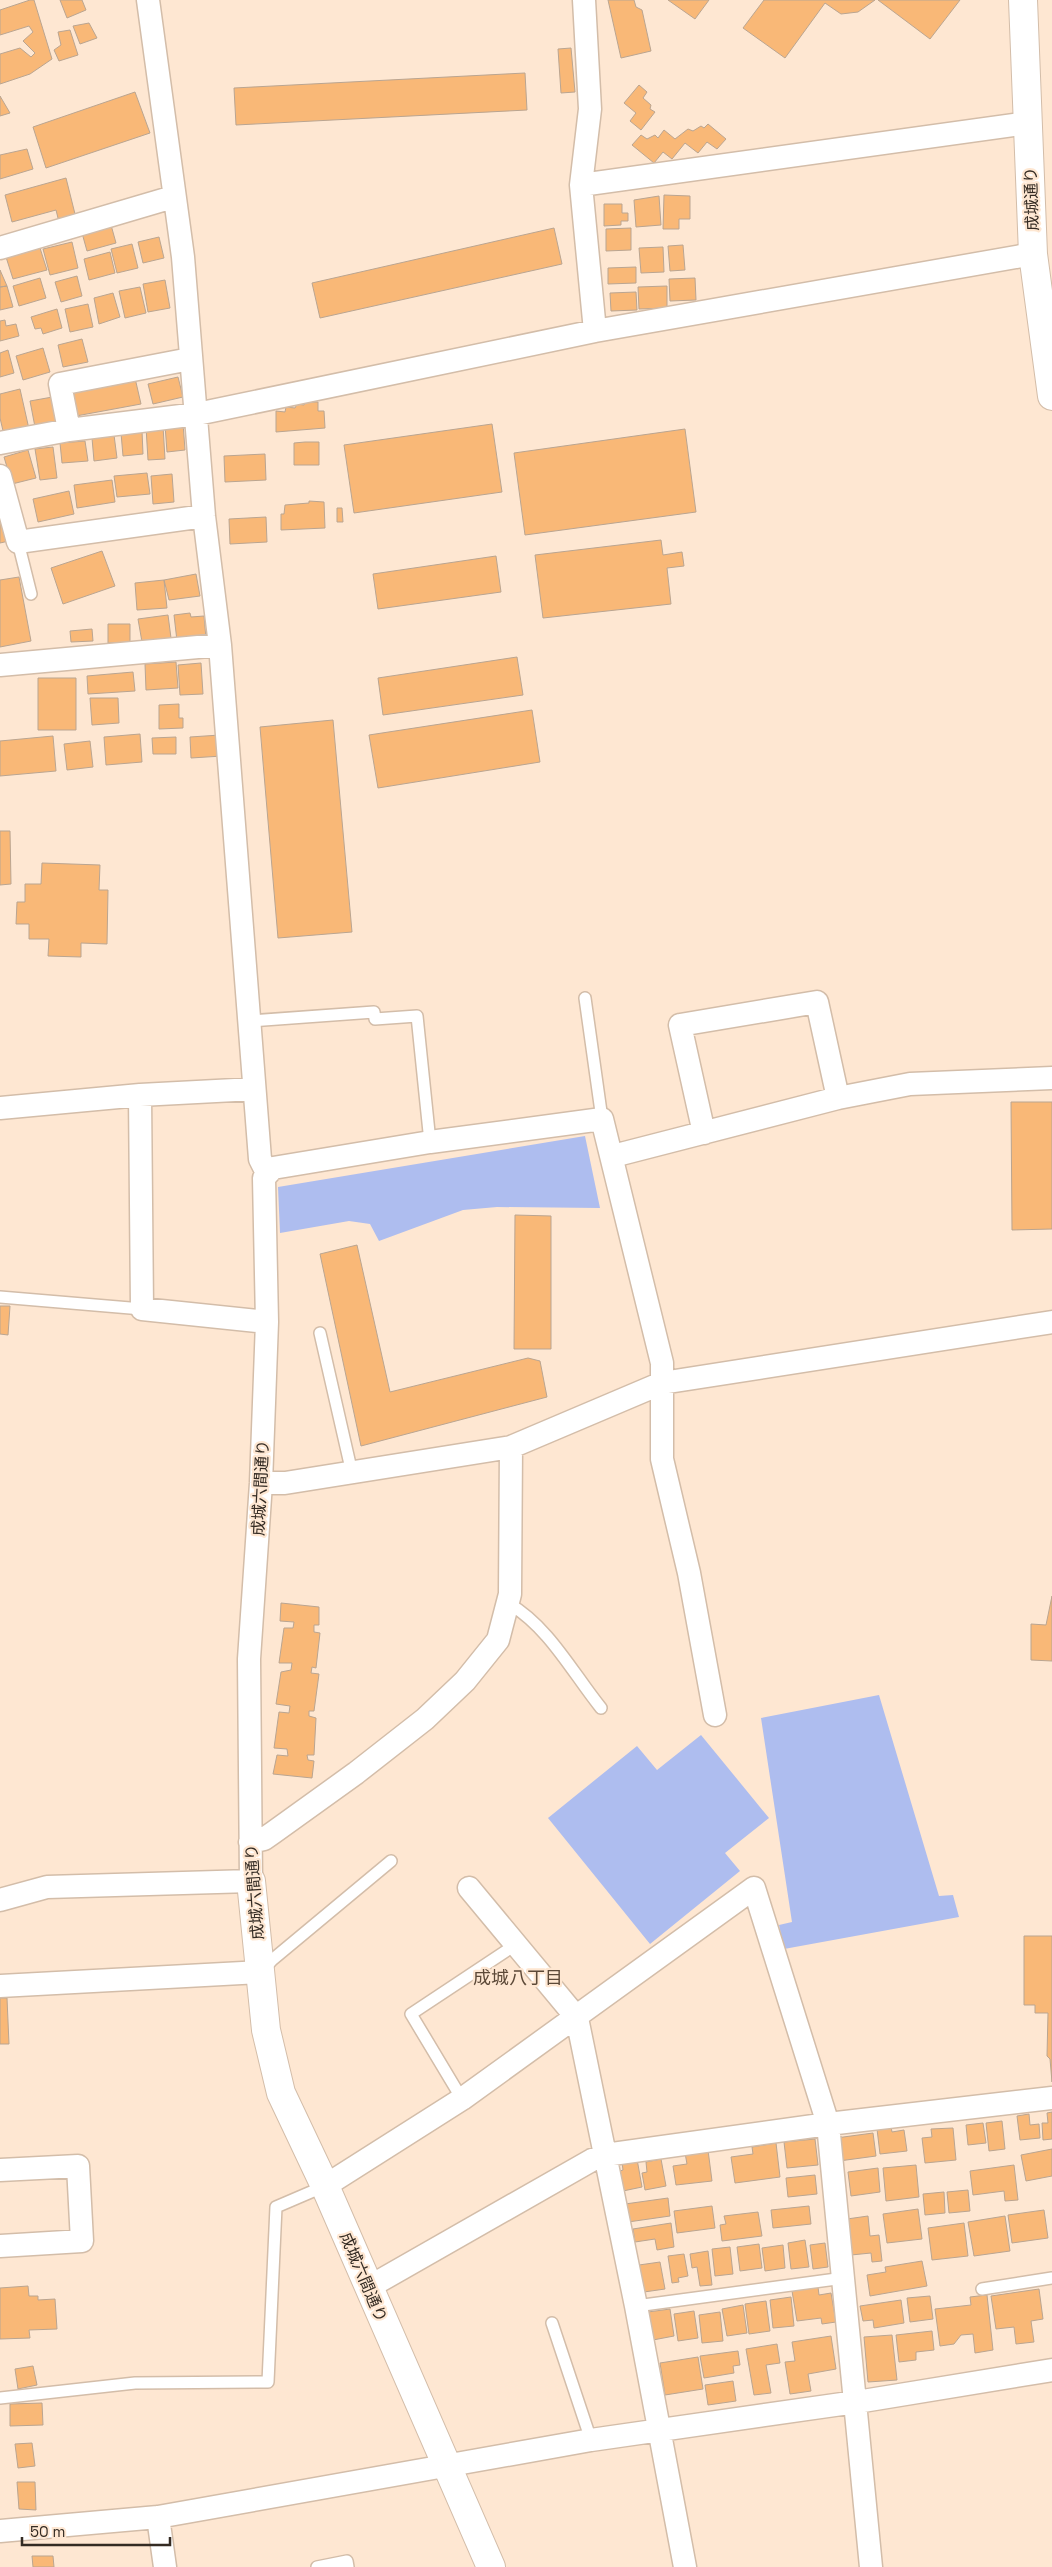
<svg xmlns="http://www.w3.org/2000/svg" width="1052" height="2567" viewBox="0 0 1052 2567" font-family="'Space Grotesk','Noto Sans JP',sans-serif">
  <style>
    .green { fill: #aebdef }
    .building { fill: #f9b877; stroke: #baa591 }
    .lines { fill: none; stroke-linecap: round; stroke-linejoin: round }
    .lane-casing { stroke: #d3bda9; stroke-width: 14 }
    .street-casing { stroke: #d3bda9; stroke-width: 25 }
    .secondary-casing { stroke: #d3bda9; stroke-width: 30 }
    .lane { stroke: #fff; stroke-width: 11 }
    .street { stroke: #fff; stroke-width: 22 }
    .secondary { stroke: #fff; stroke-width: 28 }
    .labels { text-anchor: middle; stroke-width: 4.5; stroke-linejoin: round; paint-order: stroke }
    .street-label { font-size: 16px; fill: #342b23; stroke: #fee7d2 }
    .neighbourhood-label { font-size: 18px; fill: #5c4938; stroke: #fee7d2 }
  </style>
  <rect width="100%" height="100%" fill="#fee7d2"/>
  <path class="green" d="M 585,1136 L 600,1208 L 497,1207 L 463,1210 L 379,1241 L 370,1224 L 349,1221 L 280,1233 L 278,1187 Z
    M 879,1695 L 939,1896 L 953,1895 L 959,1917 L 784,1949 L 779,1925 L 792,1922 L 761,1718 Z
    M 701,1735 L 769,1818 L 725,1853 L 740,1871 L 650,1944 L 548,1818 L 637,1746 L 657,1770 Z"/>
  <path class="building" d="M 30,0 L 34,0 L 52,59 L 30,74 L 0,84 L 0,54 L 20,48 L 31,57 L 35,53 L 23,41 L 33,32 L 29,26 L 0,35 L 0,10 Z
    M 60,0 L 82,0 L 86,10 L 67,18 Z
    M 608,0 L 634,0 L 636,7 L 642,10 L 651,51 L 621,58 Z
    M 668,0 L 709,0 L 695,19 Z
    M 764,0 L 875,0 L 858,12 L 841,14 L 825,3 L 785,58 L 743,28 Z
    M 878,0 L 960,0 L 930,39 Z
    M 89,23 L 97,38 L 80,44 L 73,26 Z
    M 70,30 L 78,55 L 59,61 L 54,50 L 61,45 L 58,32 Z
    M 571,48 L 575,92 L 561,93 L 558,49 Z
    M 525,73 L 527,110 L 236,125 L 234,88 Z
    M 639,85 L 647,92 L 643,98 L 651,105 L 650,109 L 655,112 L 641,130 L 630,121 L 636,113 L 624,103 Z
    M 135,92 L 150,133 L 46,168 L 33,127 Z
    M 0,96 L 10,113 L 0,116 Z
    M 708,124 L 726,139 L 717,149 L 707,142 L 698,153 L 685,143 L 672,159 L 663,152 L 654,163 L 632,145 L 641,135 L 647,139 L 655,135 L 658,138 L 664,130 L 675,139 L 688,129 L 693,131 L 701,126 L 704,128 Z
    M 27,149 L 33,169 L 0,179 L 0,155 Z
    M 66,178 L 76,218 L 59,222 L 56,210 L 12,222 L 5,195 Z
    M 664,195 L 690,196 L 690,219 L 679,219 L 679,229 L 663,229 Z
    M 659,196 L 661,225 L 636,227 L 634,200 Z
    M 604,204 L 622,204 L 622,213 L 628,213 L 628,221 L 621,221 L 621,225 L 604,226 Z
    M 111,225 L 116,243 L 87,251 L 82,233 Z
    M 554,228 L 562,264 L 320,318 L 312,283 Z
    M 631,228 L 631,250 L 606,251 L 606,229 Z
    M 159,237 L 164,258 L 143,263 L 138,242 Z
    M 72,242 L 78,268 L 50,275 L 43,249 Z
    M 132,244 L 138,268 L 117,273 L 111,249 Z
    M 683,245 L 685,270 L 670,271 L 668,246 Z
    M 663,247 L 664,272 L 641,273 L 639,248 Z
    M 40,248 L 47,270 L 13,279 L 6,257 Z
    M 110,252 L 115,273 L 89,280 L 84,259 Z
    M 636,267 L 636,283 L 608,284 L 608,268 Z
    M 0,270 L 7,286 L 0,287 Z
    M 77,276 L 82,296 L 61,302 L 55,282 Z
    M 40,278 L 46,298 L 19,306 L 13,286 Z
    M 695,278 L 696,300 L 670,301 L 669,279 Z
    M 165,280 L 170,308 L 148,312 L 143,284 Z
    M 7,286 L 13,307 L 0,310 L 0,287 Z
    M 667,286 L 667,308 L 639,309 L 638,287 Z
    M 140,287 L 146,313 L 125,318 L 119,291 Z
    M 636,292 L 637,310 L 611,311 L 610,293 Z
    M 113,293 L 120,317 L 99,324 L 94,298 Z
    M 88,304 L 93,327 L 70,332 L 65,309 Z
    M 57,309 L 62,328 L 43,334 L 41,328 L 35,329 L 31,317 Z
    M 5,320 L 6,326 L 16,324 L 19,336 L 0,341 L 0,321 Z
    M 82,339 L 88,362 L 63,367 L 58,345 Z
    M 43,348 L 50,372 L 23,380 L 16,356 Z
    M 8,350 L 14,373 L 0,377 L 0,353 Z
    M 178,377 L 183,397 L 153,404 L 148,384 Z
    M 135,378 L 141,404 L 76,416 L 71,390 Z
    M 20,389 L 29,429 L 4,435 L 0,418 L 0,394 Z
    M 58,396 L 63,422 L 35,427 L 30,401 Z
    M 305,402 L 318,402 L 318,411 L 324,411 L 325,428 L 276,432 L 276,411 L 285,412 L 286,407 L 295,408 L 297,404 L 304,405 Z
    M 183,423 L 185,450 L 167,452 L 165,425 Z
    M 492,424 L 502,492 L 354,513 L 344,445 Z
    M 163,426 L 165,459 L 148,460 L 146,427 Z
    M 685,429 L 696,512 L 525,535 L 514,453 Z
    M 142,431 L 143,454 L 123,456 L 121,433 Z
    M 114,435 L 117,458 L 94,461 L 92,438 Z
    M 85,441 L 88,461 L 62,463 L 60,443 Z
    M 305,442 L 319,442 L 319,465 L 294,465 L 294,443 Z
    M 53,447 L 57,478 L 40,480 L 35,449 Z
    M 28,450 L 36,478 L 12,484 L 4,457 Z
    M 265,454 L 266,480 L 225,482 L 224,456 Z
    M 147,473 L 150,494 L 117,497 L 114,476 Z
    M 172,474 L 174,502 L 153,504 L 151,476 Z
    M 112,480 L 115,502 L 77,508 L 74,485 Z
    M 69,491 L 74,514 L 38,522 L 33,499 Z
    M 309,501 L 324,502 L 325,528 L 281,530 L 281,514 L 284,514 L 285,505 L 309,503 Z
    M 0,506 L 9,541 L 0,543 Z
    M 337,508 L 342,508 L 343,522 L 337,522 Z
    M 266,517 L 267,542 L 230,544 L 229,519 Z
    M 661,540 L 663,555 L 682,552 L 684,566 L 667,568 L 671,604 L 543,618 L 535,555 Z
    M 102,551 L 115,586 L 63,604 L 51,568 Z
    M 496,556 L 501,592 L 378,609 L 373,574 Z
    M 196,574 L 200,596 L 169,600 L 164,580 Z
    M 19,577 L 31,641 L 0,647 L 0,580 Z
    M 164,580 L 167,608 L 137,610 L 135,583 Z
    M 190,613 L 191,617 L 204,616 L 206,638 L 177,641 L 174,615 Z
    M 168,615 L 171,638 L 142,642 L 138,619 Z
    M 108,624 L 130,624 L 130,643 L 108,643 Z
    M 92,629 L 93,641 L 71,642 L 70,631 Z
    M 517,657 L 523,695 L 383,715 L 378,678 Z
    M 176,662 L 178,688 L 146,690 L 145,664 Z
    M 201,663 L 203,694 L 180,695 L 178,665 Z
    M 133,672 L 135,691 L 88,694 L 87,676 Z
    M 38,678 L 76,678 L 76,730 L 38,730 Z
    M 90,698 L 118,698 L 119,723 L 92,725 Z
    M 179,704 L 179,718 L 183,718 L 183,728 L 159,729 L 159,705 Z
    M 532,710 L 540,762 L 378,788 L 369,735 Z
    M 333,720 L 352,932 L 278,938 L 260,727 Z
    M 140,734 L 142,762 L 106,765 L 104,737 Z
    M 220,735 L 222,756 L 191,758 L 190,737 Z
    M 53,736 L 56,771 L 0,776 L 0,741 Z
    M 176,737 L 176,754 L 153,754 L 152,738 Z
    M 90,741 L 93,767 L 67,770 L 64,744 Z
    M 0,831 L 10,831 L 11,884 L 0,885 Z
    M 42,863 L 100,865 L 99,890 L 108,890 L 107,944 L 81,943 L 81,957 L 48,956 L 49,939 L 29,939 L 29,924 L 16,924 L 17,902 L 25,902 L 25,884 L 41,884 Z
    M 1011,1102 L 1052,1102 L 1052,1229 L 1012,1230 Z
    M 515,1215 L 551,1216 L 551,1349 L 514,1349 Z
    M 357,1245 L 390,1392 L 528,1358 L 540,1361 L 547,1397 L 361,1446 L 320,1254 Z
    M 0,1306 L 10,1306 L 8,1335 L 0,1334 Z
    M 1052,1596 L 1052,1661 L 1031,1660 L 1031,1624 L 1046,1625 Z
    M 281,1603 L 319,1607 L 319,1625 L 314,1625 L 314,1632 L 320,1633 L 316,1668 L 312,1667 L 311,1673 L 319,1674 L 314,1711 L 309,1711 L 309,1716 L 316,1718 L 314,1755 L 307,1755 L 308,1760 L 314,1761 L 312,1778 L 273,1774 L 277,1755 L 288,1756 L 287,1749 L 274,1748 L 279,1712 L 289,1713 L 290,1706 L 276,1704 L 281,1672 L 291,1670 L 292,1663 L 279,1663 L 284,1628 L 293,1628 L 294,1622 L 280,1621 Z
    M 1024,1936 L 1052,1936 L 1052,2082 L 1050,2059 L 1047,2056 L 1048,2013 L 1035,2013 L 1035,2005 L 1024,2005 Z
    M 0,1998 L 7,1998 L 9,2044 L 0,2044 Z
    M 1052,2112 L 1052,2139 L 1043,2140 L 1042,2123 L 1048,2123 L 1047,2113 Z
    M 1029,2114 L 1030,2125 L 1039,2124 L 1040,2138 L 1020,2140 L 1017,2116 Z
    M 1002,2121 L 1005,2149 L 989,2151 L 986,2123 Z
    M 983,2123 L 986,2143 L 968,2145 L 966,2125 Z
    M 891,2127 L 892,2132 L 904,2130 L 907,2151 L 880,2154 L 877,2129 Z
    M 953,2128 L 956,2160 L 925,2163 L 922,2138 L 932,2137 L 931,2129 Z
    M 873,2133 L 876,2156 L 839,2161 L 836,2138 Z
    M 815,2139 L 818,2165 L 787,2168 L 784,2142 Z
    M 776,2143 L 780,2177 L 735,2183 L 731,2157 L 753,2154 L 752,2147 Z
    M 1052,2149 L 1052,2176 L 1026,2181 L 1021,2155 Z
    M 708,2150 L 712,2181 L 676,2185 L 673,2166 L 687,2164 L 685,2153 Z
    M 637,2159 L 642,2187 L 623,2191 L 620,2171 L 623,2170 L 622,2162 Z
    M 661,2159 L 666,2186 L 645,2190 L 642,2173 L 647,2172 L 646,2162 Z
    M 916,2165 L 919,2197 L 886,2201 L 883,2168 Z
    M 1014,2165 L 1018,2200 L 1005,2201 L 1004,2191 L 973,2195 L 970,2171 Z
    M 878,2168 L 880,2192 L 851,2196 L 848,2172 Z
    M 815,2175 L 817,2194 L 788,2197 L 786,2178 Z
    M 968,2190 L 970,2211 L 949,2213 L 947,2192 Z
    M 944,2192 L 945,2213 L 925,2215 L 923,2194 Z
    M 668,2198 L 670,2216 L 628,2222 L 625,2204 Z
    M 712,2206 L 715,2228 L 677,2233 L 674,2211 Z
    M 809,2206 L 811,2224 L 773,2228 L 771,2210 Z
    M 918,2209 L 922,2239 L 887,2243 L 883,2214 Z
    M 1044,2210 L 1048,2238 L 1012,2243 L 1008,2215 Z
    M 758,2212 L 762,2236 L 722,2241 L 720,2225 L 726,2224 L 724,2216 Z
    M 868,2216 L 870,2236 L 879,2235 L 882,2261 L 872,2262 L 871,2253 L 851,2255 L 847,2219 Z
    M 1005,2216 L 1010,2251 L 974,2256 L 968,2222 Z
    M 671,2223 L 674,2247 L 657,2250 L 655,2239 L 635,2242 L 633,2229 Z
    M 964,2223 L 968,2256 L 932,2260 L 928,2228 Z
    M 805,2240 L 809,2267 L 791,2269 L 788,2243 Z
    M 825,2243 L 828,2267 L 813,2269 L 810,2245 Z
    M 759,2244 L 762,2268 L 740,2271 L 737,2247 Z
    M 783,2245 L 785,2268 L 765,2271 L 762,2248 Z
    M 730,2247 L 733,2274 L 715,2276 L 712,2249 Z
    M 708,2251 L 712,2285 L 700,2286 L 697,2267 L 692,2268 L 690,2254 Z
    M 684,2254 L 688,2276 L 678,2278 L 679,2282 L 672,2283 L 668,2256 Z
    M 922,2261 L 927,2286 L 870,2296 L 867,2275 L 886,2272 L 885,2267 Z
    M 660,2262 L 665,2289 L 644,2292 L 639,2265 Z
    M 28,2286 L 29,2296 L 38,2296 L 38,2300 L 55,2299 L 57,2329 L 29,2330 L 30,2338 L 0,2339 L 0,2288 Z
    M 818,2287 L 819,2295 L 831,2293 L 836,2322 L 822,2324 L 821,2318 L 797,2321 L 792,2291 Z
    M 1039,2289 L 1043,2319 L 1031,2321 L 1034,2342 L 1016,2344 L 1014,2327 L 996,2329 L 991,2296 Z
    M 987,2295 L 993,2350 L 975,2353 L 973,2334 L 961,2335 L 954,2344 L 940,2346 L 935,2309 L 971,2305 L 970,2297 Z
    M 930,2296 L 933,2319 L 910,2322 L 907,2298 Z
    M 791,2297 L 794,2326 L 773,2328 L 770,2300 Z
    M 901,2300 L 904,2323 L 874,2328 L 873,2320 L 863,2321 L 860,2306 Z
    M 766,2301 L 770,2331 L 749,2334 L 745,2304 Z
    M 743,2305 L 747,2333 L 727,2336 L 722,2309 Z
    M 670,2309 L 674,2336 L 653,2340 L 648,2312 Z
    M 694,2311 L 698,2338 L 678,2341 L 674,2314 Z
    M 720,2312 L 723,2341 L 702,2343 L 699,2315 Z
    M 932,2331 L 934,2350 L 916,2352 L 916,2360 L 899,2362 L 896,2335 Z
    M 892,2335 L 897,2380 L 868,2382 L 864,2337 Z
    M 831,2336 L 836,2369 L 808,2374 L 811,2391 L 790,2394 L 785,2362 L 795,2361 L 792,2342 Z
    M 777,2344 L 780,2363 L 766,2365 L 771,2393 L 754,2395 L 746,2349 Z
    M 738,2351 L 740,2365 L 733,2366 L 734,2373 L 704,2378 L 700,2356 Z
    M 698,2357 L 703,2389 L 665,2395 L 660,2363 Z
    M 33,2366 L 37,2385 L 18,2389 L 15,2369 Z
    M 733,2381 L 736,2401 L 708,2405 L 705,2385 Z
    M 42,2403 L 43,2425 L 10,2426 L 10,2404 Z
    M 32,2443 L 35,2466 L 18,2468 L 15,2444 Z
    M 17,2482 L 35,2482 L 36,2510 L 19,2509 Z
    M 32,2556 L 53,2556 L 54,2567 L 33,2567 Z"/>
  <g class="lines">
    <g class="lane-casing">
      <path id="lane" d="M 18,542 L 31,594
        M 585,998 L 602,1119
        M 249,1021 L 374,1012 L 375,1019 L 417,1016 L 430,1142
        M 0,1297 L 142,1309
        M 320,1333 L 352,1473
        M 508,1603 C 549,1627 572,1672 601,1708
        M 263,1970 L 272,1960 L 391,1861
        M 462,2099 L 411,2014 L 515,1945
        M 982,2289 L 1052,2278
        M 636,2306 L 844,2278
        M 552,2323 L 591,2440
        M 0,2398 L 135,2383 L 268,2382 L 276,2207 L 325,2186
        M 317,2567 L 347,2561 L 348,2567"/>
    </g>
    <g class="street-casing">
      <path id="street" d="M 148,0 L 183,257 L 204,516 L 220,645 L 260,1159 L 267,1173
        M 584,0 L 590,109 L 581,185 L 595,331
        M 581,185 L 1028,123
        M 0,248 L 173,197
        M 69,430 L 60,384 L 190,359
        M 0,443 L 69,430 L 197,414 L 595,331 L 1033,254
        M 0,476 L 18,542 L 204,516
        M 0,665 L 220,645
        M 140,1095 L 142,1309 L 267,1322
        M 0,1108 L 140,1095 L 254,1089
        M 704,1133 L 680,1025 L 817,1002 L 838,1098
        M 613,1156 L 838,1098 L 910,1084 L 1052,1078
        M 261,1483 L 285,1483 L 511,1447 L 662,1383 L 1052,1322
        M 250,1842 L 264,1839 L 274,1832 L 356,1773 L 425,1719 L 465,1681 L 498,1640 L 510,1594 L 511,1447
        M 469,1888 L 577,2018 L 636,2306 L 685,2567
        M 0,1900 L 47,1887 L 251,1881 L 249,1659 L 261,1483 L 267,1322 L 264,1178 L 273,1168 L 430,1142 L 602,1119 L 662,1363 L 662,1459 L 689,1573 L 715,1715
        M 0,1986 L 260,1972
        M 0,2170 L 78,2166 L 82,2241 L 0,2246
        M 325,2186 L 462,2099 L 754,1888 L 828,2124 L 871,2567
        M 369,2287 L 592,2160 L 605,2155 L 828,2124 L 1052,2098
        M 158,2517 L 165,2567
        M 0,2531 L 158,2517 L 591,2440 L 863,2401 L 1052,2370"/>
    </g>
    <g class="secondary-casing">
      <path id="secondary" d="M 1023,0 L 1033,254 L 1052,396
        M 251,1881 L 266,2030 L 281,2093 L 325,2186 L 491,2567"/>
    </g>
    <use href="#lane" class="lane"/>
    <use href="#street" class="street"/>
    <use href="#secondary" class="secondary"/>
  </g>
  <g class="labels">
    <g class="street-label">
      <text transform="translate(1031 199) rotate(-92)" y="6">成城通り</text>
      <text transform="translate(260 1488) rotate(-87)" y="6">成城六間通り</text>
      <text transform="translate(254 1892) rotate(-94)" y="6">成城六間通り</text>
      <text transform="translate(364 2277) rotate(67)" y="6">成城六間通り</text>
    </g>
    <g class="neighbourhood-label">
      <text x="518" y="1984">成城八丁目</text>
    </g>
  </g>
  <path d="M22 2537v8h148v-8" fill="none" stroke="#342b23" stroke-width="2.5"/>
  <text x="30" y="2537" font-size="15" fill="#342b23" stroke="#fee7d2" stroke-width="4" paint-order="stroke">50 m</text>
</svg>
